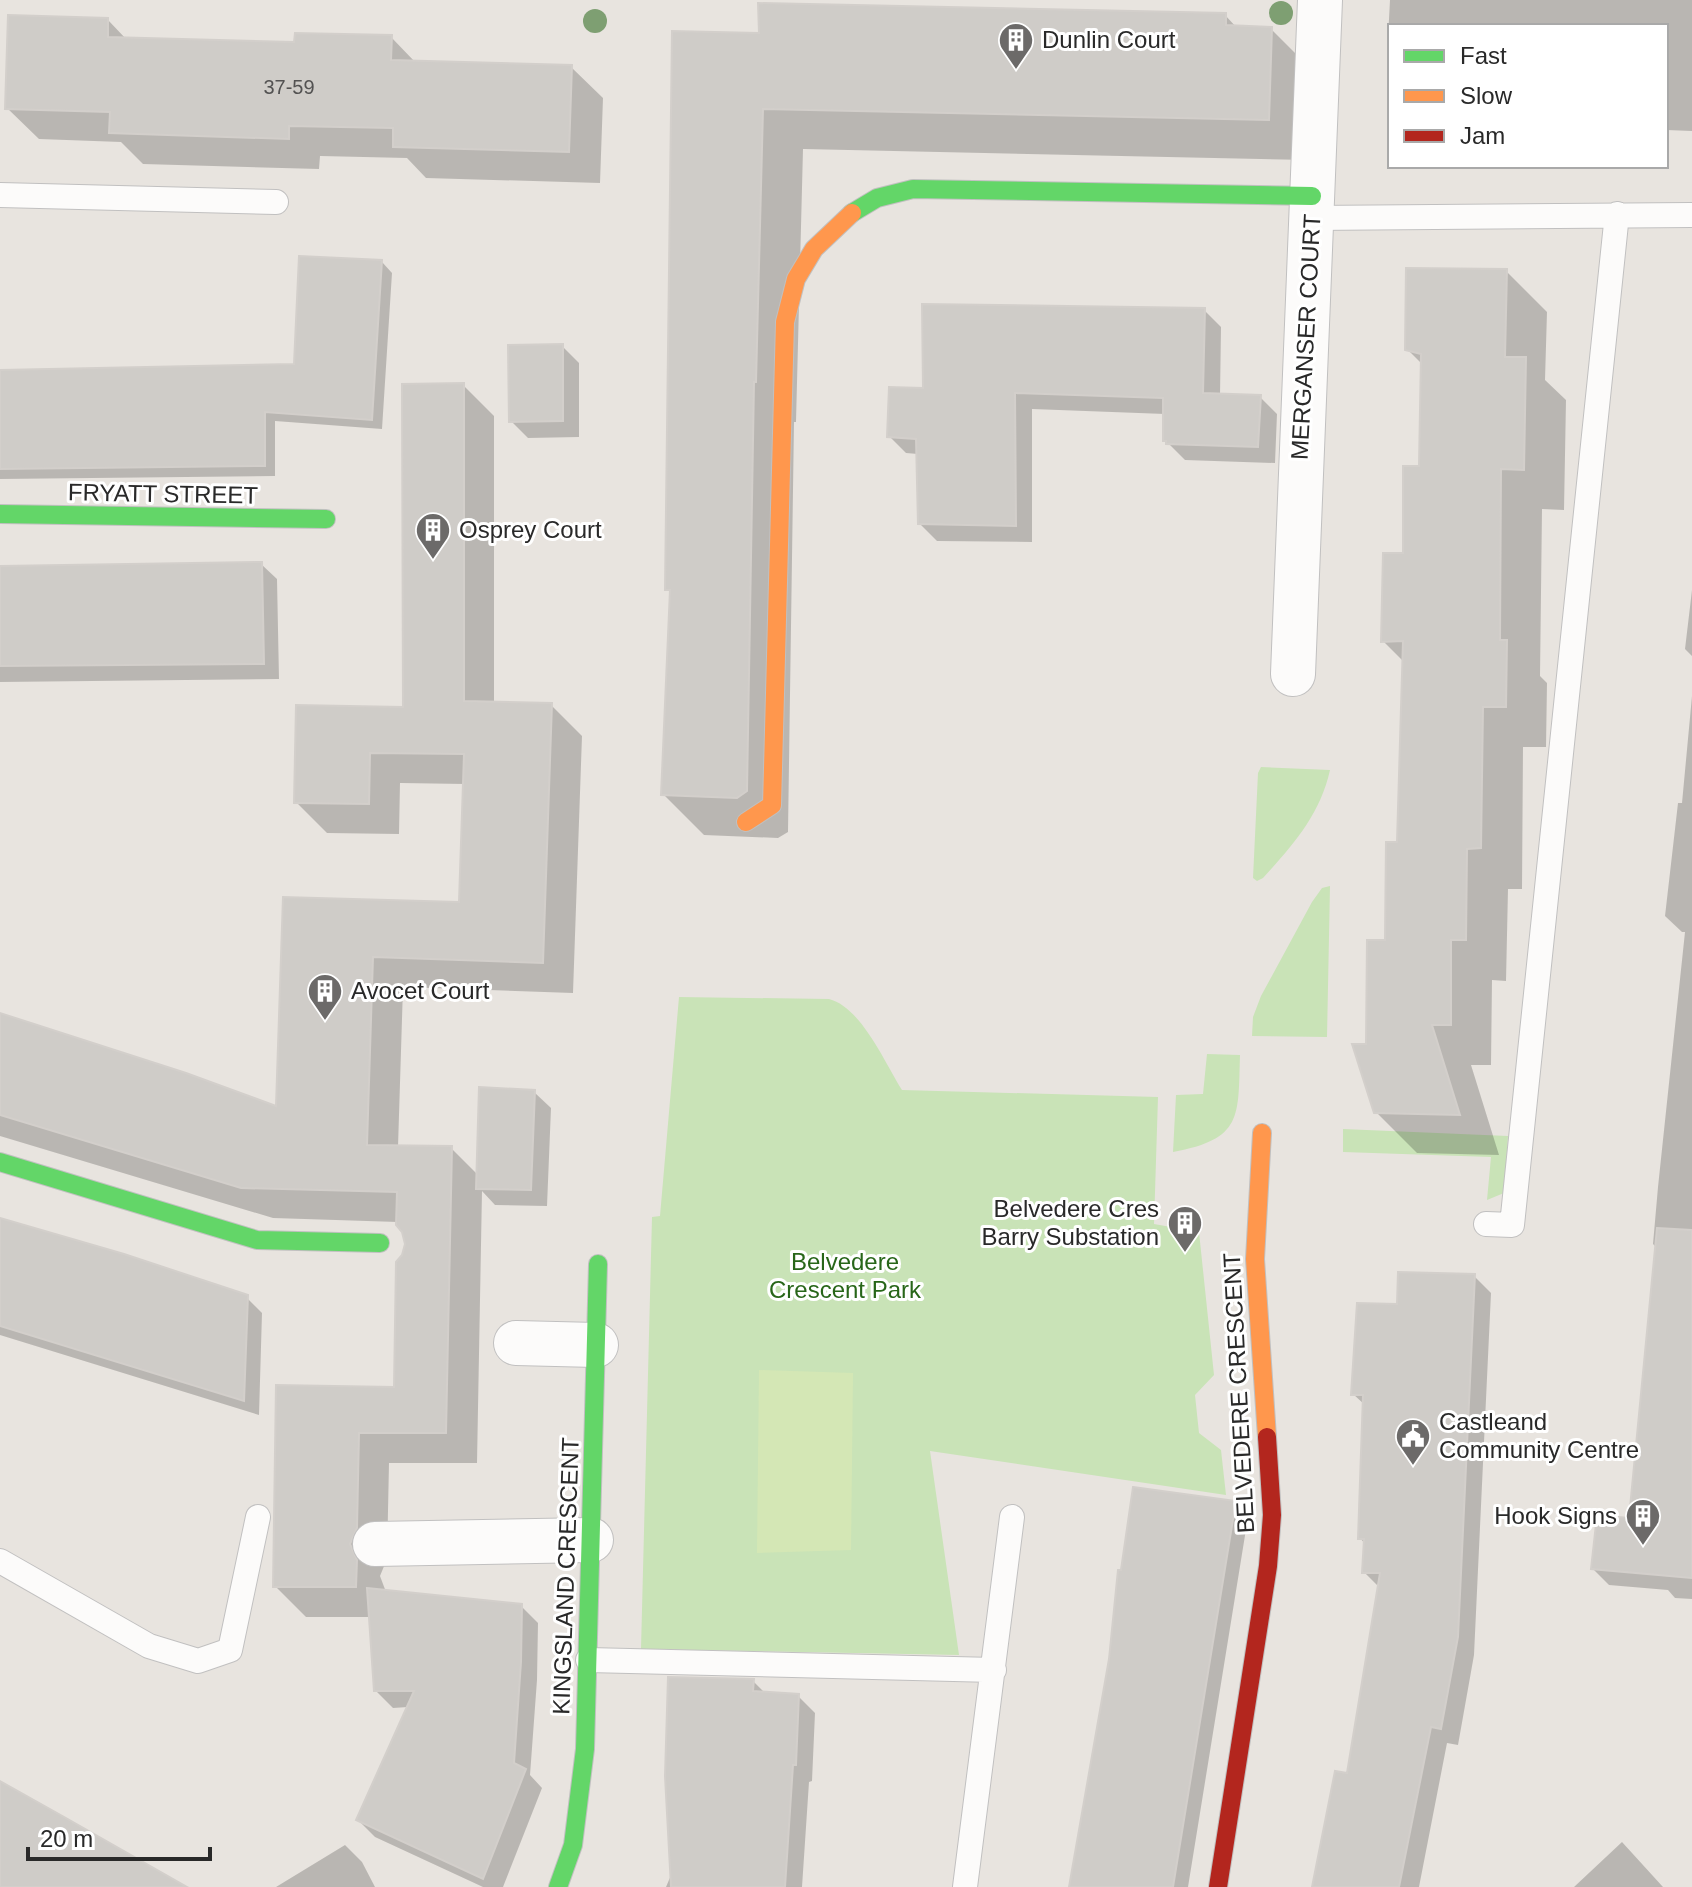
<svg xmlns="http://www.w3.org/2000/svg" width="1692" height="1887" viewBox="0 0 1692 1887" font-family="Helvetica,sans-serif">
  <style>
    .green { fill: #c9e3b7 }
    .pitch { fill: #d4e7b5 }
    .shadow { fill: #0003 }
    .building { fill: #cfccc8; stroke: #d3cfcb; stroke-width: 2 }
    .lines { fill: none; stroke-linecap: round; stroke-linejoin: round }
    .lane-casing { stroke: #c1c0c0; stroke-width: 26 }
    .street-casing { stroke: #c1c0c0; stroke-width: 46 }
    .fast-casing { stroke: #c1c0c0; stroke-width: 20 }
    .slow-casing { stroke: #c1c0c0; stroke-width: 20 }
    .jam-casing { stroke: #c1c0c0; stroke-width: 20 }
    .lane { stroke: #fcfbfa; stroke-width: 24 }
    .street { stroke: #fcfbfa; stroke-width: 44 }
    .fast { stroke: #63d668; stroke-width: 18 }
    .slow { stroke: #ff974d; stroke-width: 18 }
    .jam { stroke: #b3261e; stroke-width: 18 }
    .tree { fill: #7e9f72 }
    .labels { text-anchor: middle; stroke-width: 6; stroke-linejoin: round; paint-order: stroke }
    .number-label { font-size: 20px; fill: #535252 }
    .poi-label { font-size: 24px; fill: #292929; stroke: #fff; text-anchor: start }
    .street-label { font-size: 24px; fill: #292929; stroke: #fff }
    .park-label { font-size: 24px; fill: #286619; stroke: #fff }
  </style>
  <rect width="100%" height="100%" fill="#e8e4df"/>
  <path class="green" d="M 1261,767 L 1330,770 C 1320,815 1293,845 1263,878 L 1257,881 L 1253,878 L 1258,773 Z
    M 1330,886 L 1327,1037 L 1252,1036 L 1253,1017 L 1261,996 L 1312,902 L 1322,888 Z
    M 679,997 L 829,999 C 861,1007 885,1063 902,1090 L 1158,1097 L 1154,1224 L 1199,1232 L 1214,1375 L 1195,1395 L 1199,1433 L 1221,1450 L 1226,1495 L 930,1451 L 959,1655 L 641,1649 L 652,1217 L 660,1216 Z
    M 1207,1054 L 1240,1055 C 1238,1117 1243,1139 1173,1152 L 1176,1095 L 1203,1094 Z
    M 1343,1129 L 1508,1136 L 1504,1193 L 1487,1200 L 1491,1157 L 1343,1152 Z"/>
  <path class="pitch" d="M 759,1370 L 853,1373 L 851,1550 L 757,1553 Z"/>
  <path class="shadow" d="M 1390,0 L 1692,0 L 1692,131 L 1666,130 L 1666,26 L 1390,26 L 1390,40 L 1388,38 Z
    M 1225,15 L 1237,28 L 1271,29 L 1312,70 L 1309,160 L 803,149 L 796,422 L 794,422 L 788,832 L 778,838 L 704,835 L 663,794 L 671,593 L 668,589 L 761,35 Z
    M 108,20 L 127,40 L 296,44 L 391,37 L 416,63 L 571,67 L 603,98 L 600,183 L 426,178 L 407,158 L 320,156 L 319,169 L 143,164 L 121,142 L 39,139 L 7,108 Z
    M 382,262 L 392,273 L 382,429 L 275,421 L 275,476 L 0,479 L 0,371 L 296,366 Z
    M 1506,271 L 1547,312 L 1545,380 L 1566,400 L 1564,510 L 1542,509 L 1540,676 L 1547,683 L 1546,747 L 1523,747 L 1522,889 L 1508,889 L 1506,981 L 1492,980 L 1491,1065 L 1471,1065 L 1499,1155 L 1417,1153 L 1376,1112 L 1368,1046 L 1387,942 L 1399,844 L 1404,662 L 1383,641 L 1405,556 L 1421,468 L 1423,365 L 1407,349 Z
    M 1204,310 L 1221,327 L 1220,396 L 1260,397 L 1277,414 L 1275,463 L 1185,460 L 1165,440 L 1165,414 L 1032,409 L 1032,542 L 937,541 L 920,524 L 918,454 L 906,453 L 889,436 L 925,390 Z
    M 562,346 L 579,363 L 579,437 L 528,438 L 511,421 Z
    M 463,385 L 494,416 L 494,704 L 551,705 L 582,736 L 573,993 L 403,987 L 398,1147 L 451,1148 L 479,1176 L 534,1092 L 551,1108 L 547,1206 L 495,1205 L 482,1191 L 477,1463 L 389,1463 L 387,1559 L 380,1576 L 386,1592 L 521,1606 L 538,1623 L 537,1680 L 530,1775 L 542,1788 L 503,1887 L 483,1887 L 375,1837 L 358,1820 L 408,1707 L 393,1708 L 376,1691 L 371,1617 L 306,1617 L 275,1586 L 278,1387 L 396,1389 L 403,1256 L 407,1244 L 398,1222 L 273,1218 L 0,1136 L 0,1015 L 278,1108 L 285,899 L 461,904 L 465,784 L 400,783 L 399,834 L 327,833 L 296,802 L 405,709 Z
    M 261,564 L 277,579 L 279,679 L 0,682 L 0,568 Z
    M 1692,590 L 1692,656 L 1685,649 Z
    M 1692,696 L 1692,1599 L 1675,1598 L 1668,1590 L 1609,1585 L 1593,1569 L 1631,1520 L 1657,1248 L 1653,1244 L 1658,1187 L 1685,932 L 1682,932 L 1665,916 L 1678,803 L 1682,803 Z
    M 0,1220 L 246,1297 L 262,1313 L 259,1415 L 0,1335 Z
    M 1474,1276 L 1491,1293 L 1474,1655 L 1458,1745 L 1447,1743 L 1419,1887 L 1314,1887 L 1349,1775 L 1379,1587 L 1364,1572 L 1366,1545 L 1360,1538 L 1365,1405 L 1353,1394 L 1399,1306 Z
    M 1235,1503 L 1248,1517 L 1188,1887 L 1071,1887 Z
    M 753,1681 L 766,1694 L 798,1696 L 815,1713 L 812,1781 L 809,1782 L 802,1887 L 666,1887 Z
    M 1622,1842 L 1663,1887 L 1574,1887 Z
    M 345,1845 L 362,1862 L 375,1887 L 276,1887 Z"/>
  <path class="building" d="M 758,3 L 1226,13 L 1226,25 L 1272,27 L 1269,120 L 763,109 L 756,382 L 754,382 L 747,791 L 737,798 L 661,795 L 670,590 L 665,590 L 672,31 L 759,33 Z
    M 8,15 L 108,18 L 108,37 L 294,42 L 295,33 L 392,35 L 391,60 L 572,65 L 569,152 L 393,147 L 393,128 L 289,126 L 289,139 L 109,133 L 110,112 L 5,109 Z
    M 299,256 L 382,260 L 372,420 L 265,412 L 265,466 L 0,469 L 0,370 L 294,364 Z
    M 1406,268 L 1507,269 L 1505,357 L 1526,357 L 1524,470 L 1501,469 L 1500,640 L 1507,640 L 1506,707 L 1483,707 L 1481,848 L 1467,849 L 1466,940 L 1451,940 L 1451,1025 L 1432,1025 L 1460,1115 L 1374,1113 L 1352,1044 L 1366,1044 L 1367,940 L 1385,940 L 1386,842 L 1397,842 L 1403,641 L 1381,642 L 1383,553 L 1403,553 L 1403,466 L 1419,466 L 1421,354 L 1405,350 Z
    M 922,304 L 1205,308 L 1203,393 L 1261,395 L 1258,447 L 1166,444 L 1166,441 L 1163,441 L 1163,398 L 1015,393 L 1016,526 L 918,524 L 916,439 L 887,437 L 889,387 L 923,388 Z
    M 563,344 L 563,421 L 509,422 L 508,345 Z
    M 464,383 L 464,701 L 552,703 L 543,963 L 373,957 L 367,1145 L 452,1146 L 446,1433 L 359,1433 L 357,1528 L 350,1544 L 357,1560 L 356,1587 L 273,1587 L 276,1385 L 394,1387 L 396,1262 L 402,1255 L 405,1244 L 402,1232 L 396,1225 L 397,1192 L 241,1188 L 0,1115 L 0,1013 L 186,1073 L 276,1106 L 283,897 L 459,902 L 464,754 L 370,753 L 369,804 L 294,803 L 296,705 L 403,707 L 402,384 Z
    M 262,562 L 264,664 L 0,666 L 0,566 Z
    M 479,1087 L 535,1090 L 531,1190 L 476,1189 Z
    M 0,1218 L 124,1254 L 248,1295 L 244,1401 L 0,1326 Z
    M 1657,1228 L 1692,1230 L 1692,1578 L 1591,1569 L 1597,1515 L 1629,1518 Z
    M 1398,1272 L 1475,1274 L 1458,1637 L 1441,1729 L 1431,1727 L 1399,1887 L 1312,1887 L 1335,1771 L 1347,1773 L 1380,1573 L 1362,1573 L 1364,1539 L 1358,1539 L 1363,1395 L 1351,1395 L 1357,1303 L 1397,1304 Z
    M 1133,1487 L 1236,1501 L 1173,1887 L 1069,1887 L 1109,1659 L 1118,1570 L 1121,1570 Z
    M 367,1588 L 522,1604 L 521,1662 L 514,1763 L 526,1769 L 483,1879 L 356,1820 L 414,1691 L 374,1691 Z
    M 668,1677 L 754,1679 L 753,1691 L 799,1694 L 796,1765 L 793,1765 L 785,1887 L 671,1887 L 665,1776 Z
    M 0,1781 L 66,1818 L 187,1887 L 0,1887 Z"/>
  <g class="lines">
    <g class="lane-casing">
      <path id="lane" d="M 0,195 L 276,202
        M 1312,218 L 1692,215
        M 1486,1224 L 1512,1225 L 1617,214
        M 0,1561 L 149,1646 L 198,1661 L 230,1650 L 258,1517
        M 588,1660 L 994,1670
        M 965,1887 L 1012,1517"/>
    </g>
    <g class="street-casing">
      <path id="street" d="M 1293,674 L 1320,0
        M 516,1343 L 596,1345
        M 375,1544 L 591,1540"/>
    </g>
    <g class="fast-casing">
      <path id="fast" d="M 852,213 L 877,198 L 913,189 L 1312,196
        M 0,514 L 326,519
        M 0,1162 L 257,1240 L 380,1243
        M 558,1887 L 573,1845 L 585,1749 L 598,1264"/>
    </g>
    <g class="slow-casing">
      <path id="slow" d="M 746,822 L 772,805 L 785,322 L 796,279 L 814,249 L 852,213
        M 1262,1133 L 1255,1259 L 1267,1437"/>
    </g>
    <g class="jam-casing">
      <path id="jam" d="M 1218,1887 L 1268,1566 L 1272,1515 L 1267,1437"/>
    </g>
    <use href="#lane" class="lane"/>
    <use href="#street" class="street"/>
    <use href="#fast" class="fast"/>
    <use href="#slow" class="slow"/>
    <use href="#jam" class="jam"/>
  </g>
  <g class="tree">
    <circle cx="1281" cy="13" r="12"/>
    <circle cx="595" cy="21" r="12"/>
  </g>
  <defs>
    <g id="building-pin" transform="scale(1.8)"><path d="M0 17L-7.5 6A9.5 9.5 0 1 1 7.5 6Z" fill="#6c6a69" stroke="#fff"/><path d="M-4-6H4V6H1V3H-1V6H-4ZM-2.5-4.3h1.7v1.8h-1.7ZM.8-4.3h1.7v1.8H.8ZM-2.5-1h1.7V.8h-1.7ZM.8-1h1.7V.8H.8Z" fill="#fff"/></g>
    <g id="civic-pin" transform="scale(1.8)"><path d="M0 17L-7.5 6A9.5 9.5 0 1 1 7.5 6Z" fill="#6c6a69" stroke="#fff"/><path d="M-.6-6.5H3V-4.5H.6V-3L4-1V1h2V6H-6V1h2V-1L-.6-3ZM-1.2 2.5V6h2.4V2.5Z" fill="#fff"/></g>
  </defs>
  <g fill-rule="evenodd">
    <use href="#building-pin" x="1016" y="40"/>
    <use href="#building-pin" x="433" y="530"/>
    <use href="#building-pin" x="325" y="991"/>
    <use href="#building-pin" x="1185" y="1223"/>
    <use href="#civic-pin" x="1413" y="1436"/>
    <use href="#building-pin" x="1643" y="1516"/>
  </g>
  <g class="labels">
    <g class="number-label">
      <text x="289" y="94">37-59</text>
    </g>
    <g class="poi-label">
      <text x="1042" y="48">Dunlin Court</text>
      <text x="459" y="538">Osprey Court</text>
      <text x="351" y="999">Avocet Court</text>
      <text x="1159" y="1217" text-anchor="end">Belvedere Cres<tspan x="1159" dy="28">Barry Substation</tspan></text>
      <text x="1439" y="1430">Castleand<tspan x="1439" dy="28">Community Centre</tspan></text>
      <text x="1617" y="1524" text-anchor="end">Hook Signs</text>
    </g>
    <g class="street-label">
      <text transform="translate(1306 337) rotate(-87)" y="8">MERGANSER COURT</text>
      <text transform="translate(163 494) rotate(1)" y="8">FRYATT STREET</text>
      <text transform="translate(1239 1393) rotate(-93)" y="8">BELVEDERE CRESCENT</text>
      <text transform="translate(566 1576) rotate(-88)" y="8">KINGSLAND CRESCENT</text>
    </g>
    <g class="park-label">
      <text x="845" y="1270">Belvedere<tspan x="845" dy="28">Crescent Park</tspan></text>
    </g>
  </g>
  <rect x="1388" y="24" width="280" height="144" fill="#ffffff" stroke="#a9a9a9" stroke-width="2"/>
  <rect x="1404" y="50" width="40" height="12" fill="#63d668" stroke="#a9a9a9" stroke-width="2"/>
  <text x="1460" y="64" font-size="24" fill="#292929">Fast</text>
  <rect x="1404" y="90" width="40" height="12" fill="#ff974d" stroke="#a9a9a9" stroke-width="2"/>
  <text x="1460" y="104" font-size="24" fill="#292929">Slow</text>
  <rect x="1404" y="130" width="40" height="12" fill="#b3261e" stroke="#a9a9a9" stroke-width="2"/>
  <text x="1460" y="144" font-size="24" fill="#292929">Jam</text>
  <path d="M28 1847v12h182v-12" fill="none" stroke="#292929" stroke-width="4"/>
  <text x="40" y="1847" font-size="24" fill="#292929" stroke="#ffffff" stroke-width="6" paint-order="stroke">20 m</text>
</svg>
